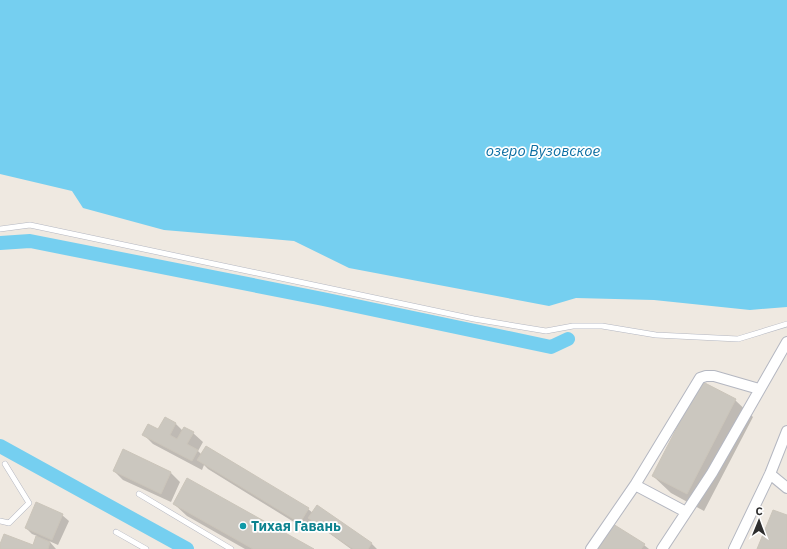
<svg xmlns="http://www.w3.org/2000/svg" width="787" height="549" viewBox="0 0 787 549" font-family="'IBM Plex Sans',sans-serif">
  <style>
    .water { fill: #75cff0 }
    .shadow { fill: #0003 }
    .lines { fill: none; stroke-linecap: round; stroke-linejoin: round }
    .canal { stroke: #75cff0; stroke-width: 14 }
    .building { fill: #cbc7bf; stroke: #cbc5ba }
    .service-casing { stroke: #b4b7c1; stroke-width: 6 }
    .minor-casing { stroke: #b4b7c1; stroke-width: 12 }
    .service { stroke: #fff; stroke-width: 5 }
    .minor { stroke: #fff; stroke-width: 10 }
    .culture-dot { fill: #0f9aa8; stroke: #fff; stroke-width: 1.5 }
    .labels { text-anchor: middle; stroke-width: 3.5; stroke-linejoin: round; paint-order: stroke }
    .culture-label { font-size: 14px; font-weight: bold; fill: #0d838f; stroke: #fff; text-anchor: start }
    .water-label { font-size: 15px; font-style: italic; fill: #0d6fa3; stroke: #fff }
  </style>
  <rect width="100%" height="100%" fill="#efe9e1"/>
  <path class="water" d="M 0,0 L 787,0 L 787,307 L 750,310 L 654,300 L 576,298 L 549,306 L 349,268 L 294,241 L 164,230 L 83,208 L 72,191 L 0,174 Z"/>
  <path class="shadow" d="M 735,400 L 753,417 L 704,511 L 671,493 L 653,476 Z
    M 165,418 L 176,424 L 183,431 L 193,433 L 203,442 L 198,451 L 202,455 L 207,447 L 308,509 L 313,513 L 317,506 L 372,544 L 377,549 L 351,549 L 315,523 L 310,532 L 208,469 L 204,465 L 202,470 L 153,444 L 144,435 L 158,430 Z
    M 123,450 L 171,473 L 180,482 L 171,502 L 123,480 L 114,471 Z
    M 174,504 L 312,549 L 245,549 L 187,516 Z
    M 62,515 L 69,521 L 58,545 L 49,541 L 56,549 L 0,549 L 0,547 L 33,547 L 37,536 L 32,534 L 26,528 Z
    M 644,545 L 649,549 L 599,549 Z"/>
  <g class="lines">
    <path class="canal" d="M 0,243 L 30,241 L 323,299 L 551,347 L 568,339
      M 0,446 L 187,549"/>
  </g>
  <path class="building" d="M 701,381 L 736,399 L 687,494 L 652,476 Z
    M 165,417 L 176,423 L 170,435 L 177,439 L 184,427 L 194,432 L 187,444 L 198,450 L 192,461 L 142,435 L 148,424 L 158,429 Z
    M 206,446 L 309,508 L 300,523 L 197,460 Z
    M 123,449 L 171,472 L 161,494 L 113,471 Z
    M 187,478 L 314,549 L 253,549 L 173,504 Z
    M 36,502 L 63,514 L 52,540 L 25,528 Z
    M 317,505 L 372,543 L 368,549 L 353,549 L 308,518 Z
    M 773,510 L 787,515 L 787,549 L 757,549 Z
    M 613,524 L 645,544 L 641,549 L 598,549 Z
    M 4,534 L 33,545 L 36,536 L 50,542 L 48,549 L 0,549 L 0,544 Z"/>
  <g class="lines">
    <g class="service-casing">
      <path id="service" d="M 0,229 L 30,225 L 474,319 L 546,331 L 573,326 L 602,326 L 656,335 L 738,339 L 787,324
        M 139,494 L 231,549
        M 0,521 L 9,523 L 29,503 L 5,464
        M 116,532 L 146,549"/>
    </g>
    <g class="minor-casing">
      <path id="minor" d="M 770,474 L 787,488
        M 635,485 L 686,512
        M 591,549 L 635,485 L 700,378 L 706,376 L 714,376 L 759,389
        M 662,549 L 712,473 L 787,342
        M 734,549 L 770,474 L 787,431"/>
    </g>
    <use href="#service" class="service"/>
    <use href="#minor" class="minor"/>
  </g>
  <circle class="culture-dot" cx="243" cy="526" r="4"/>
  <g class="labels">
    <g class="culture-label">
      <text x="251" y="531">Тихая Гавань</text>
    </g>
    <g class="water-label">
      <text x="543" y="156">озеро Вузовское</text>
    </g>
  </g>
  <g transform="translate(759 521) rotate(1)" stroke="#ffffff" stroke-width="3" paint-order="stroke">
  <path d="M0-3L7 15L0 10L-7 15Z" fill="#2e2e2e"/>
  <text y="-6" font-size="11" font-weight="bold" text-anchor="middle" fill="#2e2e2e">С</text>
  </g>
</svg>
